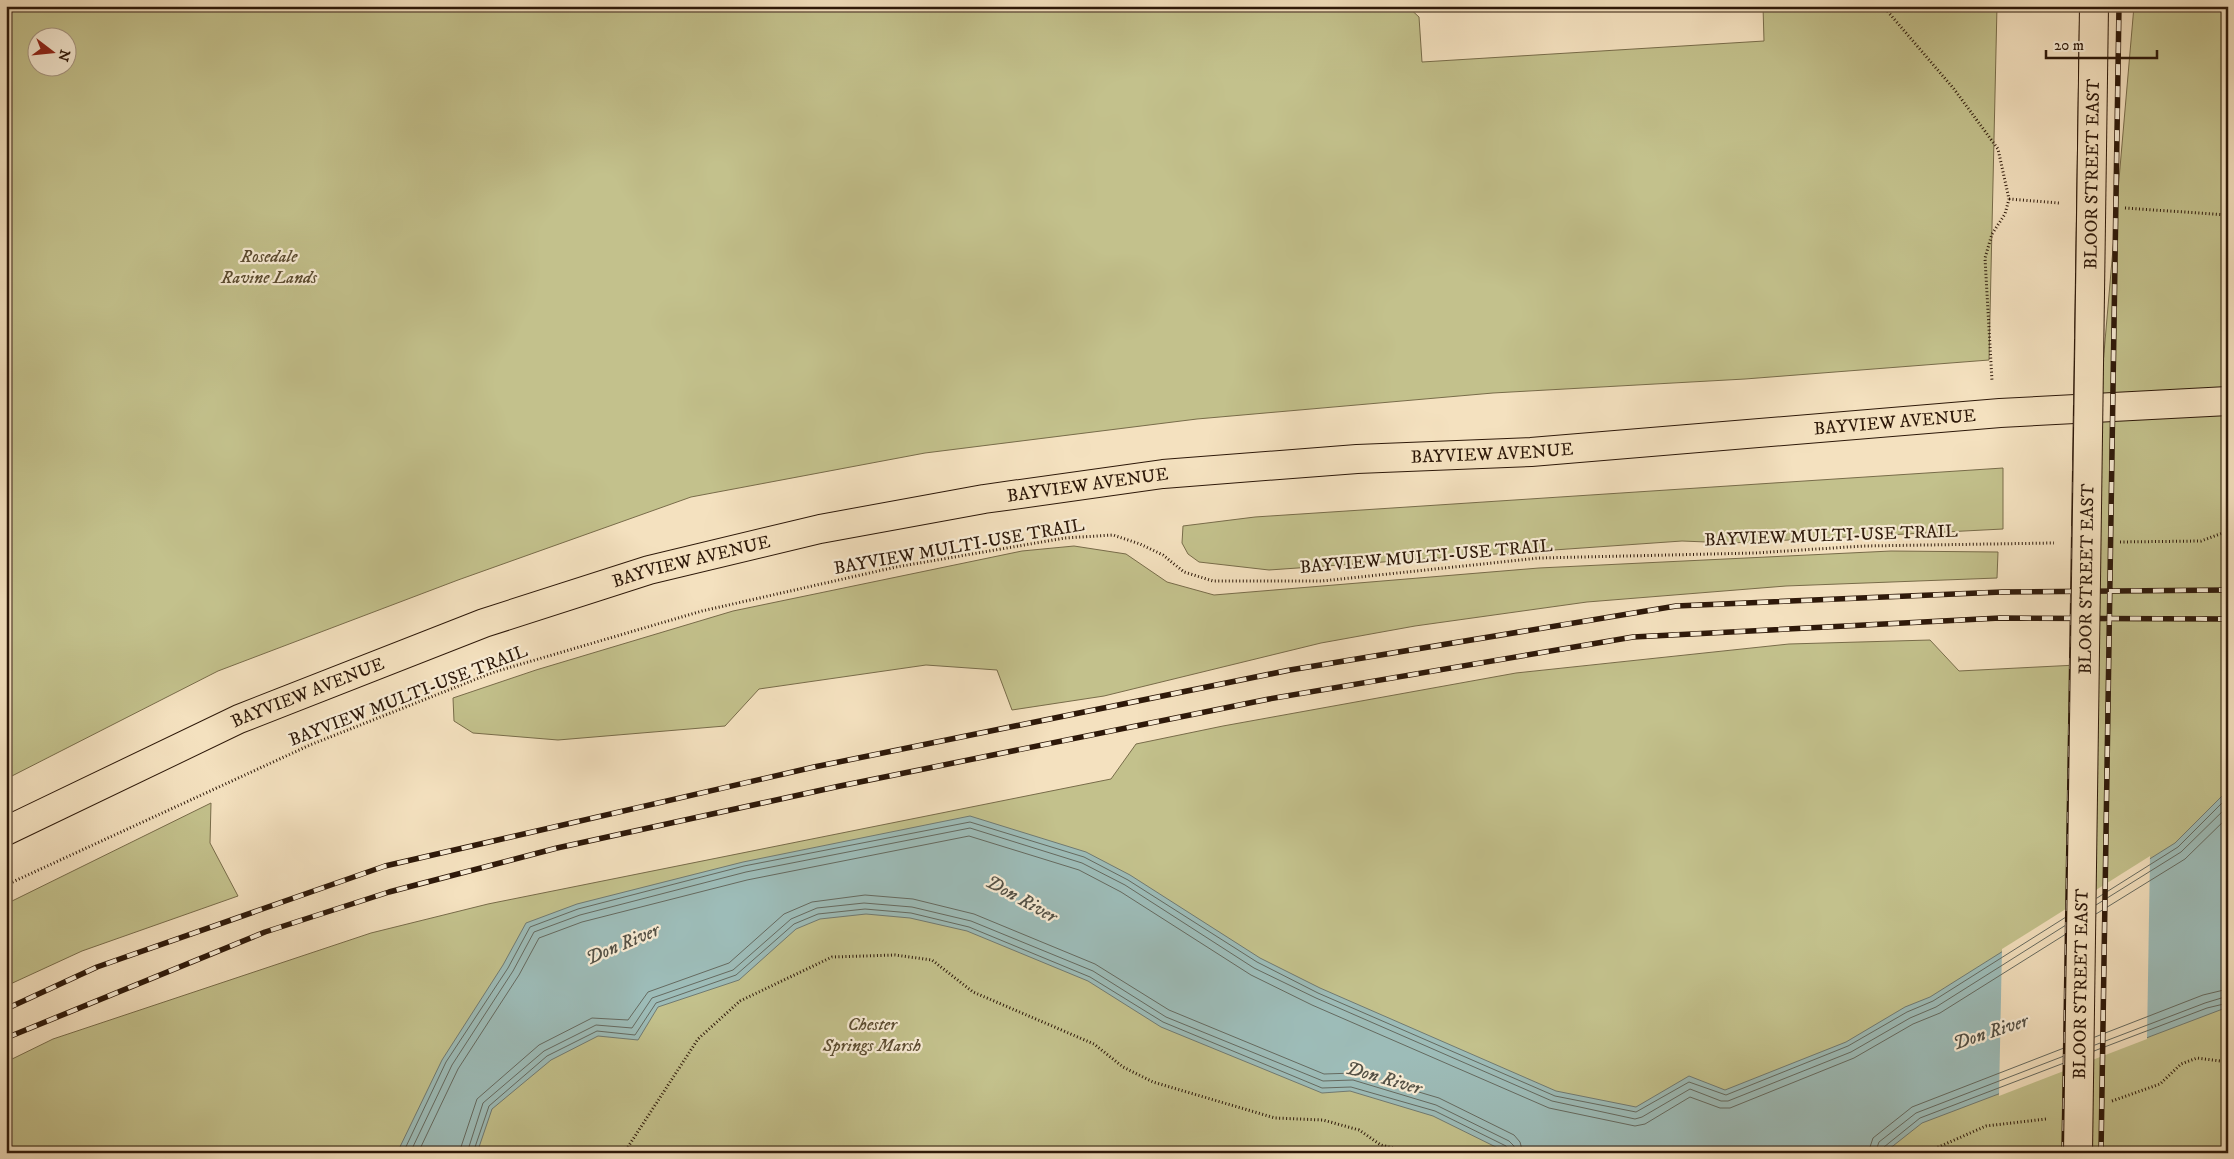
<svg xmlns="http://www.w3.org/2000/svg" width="2234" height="1159" viewBox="0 0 2234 1159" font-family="'IM FELL DW Pica',serif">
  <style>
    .green { fill: #c3c18c; stroke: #786c4a; fill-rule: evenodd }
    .water { fill: #9dbcb8; stroke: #707a72 }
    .pier { fill: #f4e1bf }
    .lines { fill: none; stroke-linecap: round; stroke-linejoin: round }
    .shore { stroke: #656a60; stroke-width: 1 }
    .major-casing { stroke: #2d1809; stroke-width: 30 }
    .path { stroke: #2d1809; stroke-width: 3; stroke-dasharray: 1 2.5; stroke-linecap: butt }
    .major { stroke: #f4e1bf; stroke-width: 28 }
    .rail-casing { stroke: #2d1809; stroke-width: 5.5 }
    .rail { stroke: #f8ecd5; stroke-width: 4; stroke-dasharray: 11; stroke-linecap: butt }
    .major-bridge-casing { stroke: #2d1809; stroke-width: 30; stroke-linecap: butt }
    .major-bridge { stroke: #f4e1bf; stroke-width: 28 }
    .labels { text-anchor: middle; stroke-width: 4.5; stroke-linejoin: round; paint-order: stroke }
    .street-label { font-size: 18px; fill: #2d1809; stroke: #f8ecd5 }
    .park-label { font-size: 18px; font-style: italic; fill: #5a4b30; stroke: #f8ecd5 }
    .water-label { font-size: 19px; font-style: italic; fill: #545146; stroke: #f8ecd5 }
  </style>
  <rect width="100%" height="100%" fill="#f4e1bf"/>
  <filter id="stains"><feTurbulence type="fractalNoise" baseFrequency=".004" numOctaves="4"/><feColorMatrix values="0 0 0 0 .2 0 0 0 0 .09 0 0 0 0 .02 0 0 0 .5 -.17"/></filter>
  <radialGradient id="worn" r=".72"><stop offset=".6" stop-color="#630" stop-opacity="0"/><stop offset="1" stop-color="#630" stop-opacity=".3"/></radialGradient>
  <path class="green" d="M 6,6 L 1407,6 L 1419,17 L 1422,62 L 1764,41 L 1763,6 L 1997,6 L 1989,360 L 1745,379 L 1493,393 L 1197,419 L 925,453 L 691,497 L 458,580 L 218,671 L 6,779 ZM 38,38 L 68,38 L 68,68 L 38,68 Z
    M 2134,6 L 2228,6 L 2228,1153 L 6,1153 L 6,1062 L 53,1039 L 371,933 L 488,904 L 1111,779 L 1136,744 L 1223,726 L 1516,673 L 1789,644 L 1930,640 L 1959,671 L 2077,665 Z
    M 2003,468 L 2003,529 L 1731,543 L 1682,541 L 1269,570 L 1199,562 L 1188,554 L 1182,543 L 1183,526 L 1255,517 Z
    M 1074,546 L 1126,554 L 1167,582 L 1214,595 L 1539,568 L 1891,551 L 1998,552 L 1997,578 L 1786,586 L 1587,602 L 1415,626 L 1321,643 L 1104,696 L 1012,710 L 997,670 L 926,665 L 759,689 L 725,726 L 558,740 L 473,733 L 454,721 L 453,698 L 536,670 L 733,611 L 1022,551 Z
    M 211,803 L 210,843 L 238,896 L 82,951 L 6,986 L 6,904 Z"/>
  <path class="water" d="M 2228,790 L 2228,1007 L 1922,1123 L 1884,1153 L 1508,1153 L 1433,1116 L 1350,1091 L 1322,1093 L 1161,1027 L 1088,981 L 967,931 L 910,918 L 866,914 L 820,919 L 796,929 L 739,980 L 658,1007 L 638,1040 L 598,1036 L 551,1060 L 492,1109 L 477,1153 L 397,1153 L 442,1060 L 503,965 L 526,923 L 577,904 L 743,862 L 970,816 L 1086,852 L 1130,875 L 1260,958 L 1320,988 L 1556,1091 L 1636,1107 L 1689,1076 L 1725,1090 L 1846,1042 L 1905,1007 L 1930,997 L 2175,843 Z"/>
  <path class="pier" d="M 2150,856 L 2147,1039 L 1999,1096 L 2002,949 Z"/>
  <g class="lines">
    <path class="shore" d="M 2097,898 L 2178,847 L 2228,797
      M 2096,905 L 2181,852 L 2228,806
      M 2096,914 L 2185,859 L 2228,817
      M 2095,1037 L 2203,995 L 2228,989
      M 2095,1045 L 2205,1003 L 2228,996
      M 2094,1051 L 2207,1008 L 2228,1003
      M 403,1153 L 446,1062 L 508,968 L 530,927 L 578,909 L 744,866 L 970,822 L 1084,857 L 1128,880 L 1257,962 L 1318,993 L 1555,1096 L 1636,1112 L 1689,1082 L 1726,1095 L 1848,1046 L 1907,1012 L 1933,1001 L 2066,917
      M 410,1153 L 452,1065 L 513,971 L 534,932 L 580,915 L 746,872 L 970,828 L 1082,863 L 1125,885 L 1254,968 L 1316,998 L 1552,1101 L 1635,1119 L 1642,1117 L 1690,1089 L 1721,1101 L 1728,1101 L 1851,1052 L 1910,1018 L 1936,1007 L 2066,925
      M 418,1153 L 458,1069 L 519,975 L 539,938 L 582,922 L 747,880 L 969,836 L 1079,870 L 1121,892 L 1251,975 L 1312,1005 L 1549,1108 L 1635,1126 L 1645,1124 L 1690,1097 L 1720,1108 L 1730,1108 L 1854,1058 L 1913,1024 L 1940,1013 L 2066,934
      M 459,1153 L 477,1099 L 539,1045 L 592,1018 L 628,1020 L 648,992 L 729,963 L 784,914 L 812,902 L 865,895 L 913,899 L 974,914 L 1095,964 L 1169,1010 L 1324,1074 L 1355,1073 L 1439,1098 L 1514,1135 L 1520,1142 L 1523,1153
      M 467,1153 L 483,1103 L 544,1051 L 596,1025 L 632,1028 L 652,998 L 733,970 L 791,919 L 817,908 L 864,903 L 912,907 L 971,921 L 1093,971 L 1166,1017 L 1323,1081 L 1353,1080 L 1436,1105 L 1509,1141 L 1514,1146 L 1515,1153
      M 473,1153 L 489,1106 L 547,1056 L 597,1031 L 635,1035 L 656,1003 L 736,975 L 794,924 L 818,914 L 865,909 L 911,913 L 969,927 L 1090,977 L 1163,1022 L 1322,1088 L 1351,1087 L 1435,1111 L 1506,1146 L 1509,1153
      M 1868,1153 L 1873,1138 L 1912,1107 L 2064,1048
      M 1875,1153 L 1879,1142 L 1916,1113 L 2064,1056
      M 1882,1153 L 1884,1147 L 1920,1118 L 2064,1063"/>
    <g class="major-casing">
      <g id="major">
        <path id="s1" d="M 6,831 L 239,719 L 484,623 L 649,570 L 820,529 L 984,499 L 1163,474 L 1357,459 L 1531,452 L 2000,413 L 2228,401"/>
      </g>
    </g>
    <path class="path" d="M 1883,6 L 1954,89 L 1998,149 L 2009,199 L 2005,214 L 1992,234 L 1985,258 L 1992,381
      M 2009,199 L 2059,203
      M 2125,208 L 2228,215
      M 2120,542 L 2201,541 L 2228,531
      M 6,885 L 310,745 L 494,672 L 702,611 L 896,567 L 1065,538 L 1113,535 L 1140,544 L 1163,555 L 1184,572 L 1213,581 L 1322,581 L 1539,558 L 1755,553 L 1864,546 L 2054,543
      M 2112,1101 L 2160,1084 L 2181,1064 L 2197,1058 L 2228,1062
      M 624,1153 L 698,1039 L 740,1001 L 832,957 L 895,955 L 932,960 L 973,992 L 1094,1044 L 1123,1067 L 1153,1082 L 1275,1118 L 1323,1120 L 1359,1130 L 1381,1145 L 1412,1153
      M 1925,1153 L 1986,1126 L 2046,1119"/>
    <use href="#major" class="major"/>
    <g class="rail-casing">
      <path id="rail" d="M 6,1009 L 97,967 L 385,866 L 814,767 L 1290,670 L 1676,606 L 2002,592 L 2228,590
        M 6,1038 L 265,932 L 389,892 L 557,848 L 840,786 L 1269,699 L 1633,637 L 2000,618 L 2228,619
        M 2064,1153 L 2082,6
        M 2101,1153 L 2119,6"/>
    </g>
    <use href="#rail" class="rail"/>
    <g class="major-bridge-casing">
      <g id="major-bridge">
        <path id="s2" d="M 2078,1153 L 2094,6"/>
      </g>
    </g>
    <use href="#major-bridge" class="major-bridge"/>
  </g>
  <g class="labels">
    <g class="street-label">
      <text dy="6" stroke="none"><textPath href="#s2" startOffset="979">BLOOR STREET EAST</textPath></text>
      <text dy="6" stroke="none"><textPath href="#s1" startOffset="1952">BAYVIEW AVENUE</textPath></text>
      <text dy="6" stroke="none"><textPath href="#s1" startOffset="1548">BAYVIEW AVENUE</textPath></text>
      <text dy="6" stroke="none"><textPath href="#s1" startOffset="1142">BAYVIEW AVENUE</textPath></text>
      <text transform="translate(1831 535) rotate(-2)" y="6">BAYVIEW MULTI-USE TRAIL</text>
      <text transform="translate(959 546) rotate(-10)" y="6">BAYVIEW MULTI-USE TRAIL</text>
      <text transform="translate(1426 556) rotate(-5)" y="6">BAYVIEW MULTI-USE TRAIL</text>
      <text dy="6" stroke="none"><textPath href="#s1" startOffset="738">BAYVIEW AVENUE</textPath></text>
      <text dy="6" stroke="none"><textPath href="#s2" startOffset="574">BLOOR STREET EAST</textPath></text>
      <text dy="6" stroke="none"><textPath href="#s1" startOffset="332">BAYVIEW AVENUE</textPath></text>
      <text transform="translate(408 695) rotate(-21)" y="6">BAYVIEW MULTI-USE TRAIL</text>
      <text dy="6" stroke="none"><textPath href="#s2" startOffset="169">BLOOR STREET EAST</textPath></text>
    </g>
    <g class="park-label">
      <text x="269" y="262">Rosedale<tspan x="269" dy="21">Ravine Lands</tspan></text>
      <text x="872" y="1030">Chester<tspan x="872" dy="21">Springs Marsh</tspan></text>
    </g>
    <g class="water-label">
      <text transform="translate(1022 898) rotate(29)" y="7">Don River</text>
      <text transform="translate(622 943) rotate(-23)" y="7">Don River</text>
      <text transform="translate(1990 1031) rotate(-18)" y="7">Don River</text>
      <text transform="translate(1384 1077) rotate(16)" y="7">Don River</text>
    </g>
  </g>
  <rect width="2234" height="1159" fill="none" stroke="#f4e1bf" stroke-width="25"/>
  <rect x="8" y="8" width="2219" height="1144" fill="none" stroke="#2d1809" stroke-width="2.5"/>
  <rect x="12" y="12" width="2209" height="1134" fill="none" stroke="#2d1809"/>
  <g transform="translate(52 52) rotate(106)"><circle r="24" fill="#f8ecd5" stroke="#a79783"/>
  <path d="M0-4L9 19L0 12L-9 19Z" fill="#8f2418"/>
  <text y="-8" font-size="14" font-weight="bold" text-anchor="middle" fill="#2d1809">N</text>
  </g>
  <path d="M2046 50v8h111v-8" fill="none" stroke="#2d1809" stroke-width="2.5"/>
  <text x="2054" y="50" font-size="15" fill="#2d1809" stroke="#f8ecd5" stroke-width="4" paint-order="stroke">20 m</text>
  <rect width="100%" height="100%" filter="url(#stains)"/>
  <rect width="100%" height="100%" fill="url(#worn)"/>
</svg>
